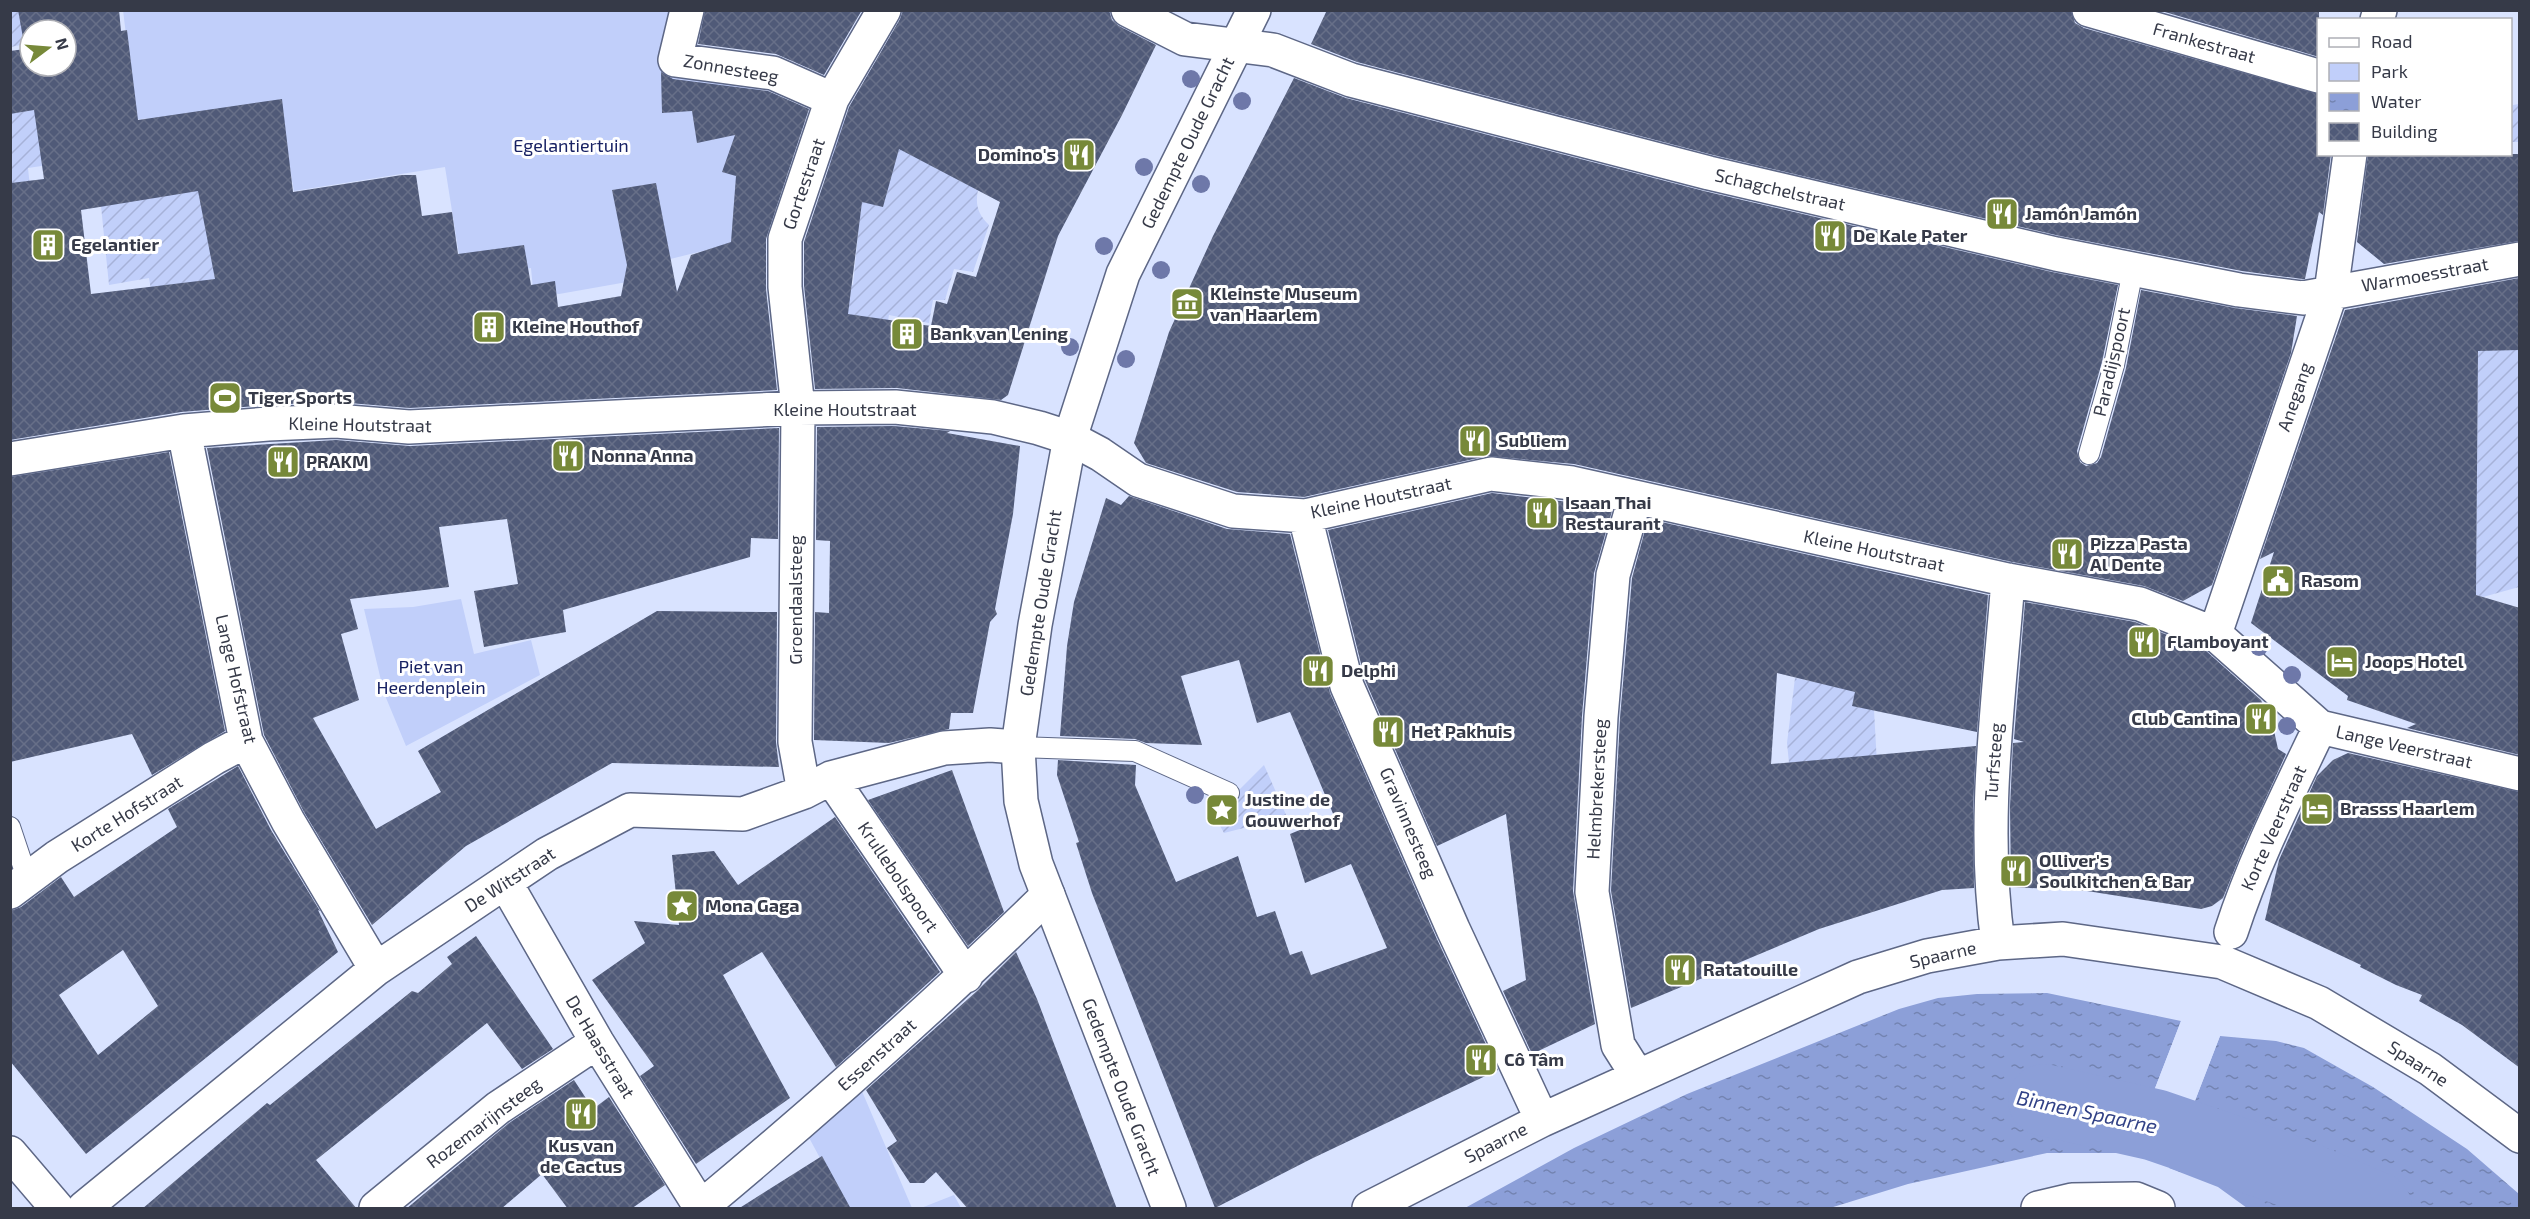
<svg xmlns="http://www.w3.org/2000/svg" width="2530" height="1219" viewBox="0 0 2530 1219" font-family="'Exo 2',sans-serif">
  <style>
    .park { fill: #c1cffa }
    .garden { fill: url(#garden-furrows) }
    .water { fill: url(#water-ripples) }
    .pier { fill: #d9e3ff }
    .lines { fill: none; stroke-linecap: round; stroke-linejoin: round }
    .river { stroke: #8c9fd8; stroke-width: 72 }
    .building { fill: url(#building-cross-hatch); fill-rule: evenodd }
    .lane-casing { stroke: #5d6786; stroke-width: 22 }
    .street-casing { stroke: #5d6786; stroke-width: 36 }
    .secondary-casing { stroke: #5d6786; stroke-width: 36 }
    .lane { stroke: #fff; stroke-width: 20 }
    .street { stroke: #fff; stroke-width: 33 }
    .secondary { stroke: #fff; stroke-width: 33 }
    .tree { fill: #6e78a9 }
    .labels { text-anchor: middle; stroke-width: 6; stroke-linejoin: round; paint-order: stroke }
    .street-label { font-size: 18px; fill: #363a48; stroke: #fff }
    .park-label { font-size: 18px; fill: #172163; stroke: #fff }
    .poi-label { font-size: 18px; font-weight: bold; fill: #363a48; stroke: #fff; text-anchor: start }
    .water-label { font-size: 20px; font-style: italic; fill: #314186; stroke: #fff }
  </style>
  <defs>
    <pattern id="garden-furrows" width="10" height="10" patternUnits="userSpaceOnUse" patternTransform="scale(1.5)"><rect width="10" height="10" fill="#c1cffa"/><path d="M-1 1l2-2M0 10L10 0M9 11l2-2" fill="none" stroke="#a6b2d8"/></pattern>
    <pattern id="water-ripples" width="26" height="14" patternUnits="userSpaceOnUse" patternTransform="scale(1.5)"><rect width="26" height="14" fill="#8c9fd8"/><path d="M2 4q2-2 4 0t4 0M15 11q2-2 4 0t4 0" fill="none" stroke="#7383b1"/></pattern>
    <pattern id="building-cross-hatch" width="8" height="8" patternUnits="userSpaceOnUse" patternTransform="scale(1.5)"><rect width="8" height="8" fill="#505a78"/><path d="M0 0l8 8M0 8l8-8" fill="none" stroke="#676f88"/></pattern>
  </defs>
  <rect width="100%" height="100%" fill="#d9e3ff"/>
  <path class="park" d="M 123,10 L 675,11 L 667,63 L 764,83 L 743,148 L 739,242 L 642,266 L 644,279 L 559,294 L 533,289 L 531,268 L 463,280 L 445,167 L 294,191 L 279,109 L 112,121 L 133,93 Z
    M 461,599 L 474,654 L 531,640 L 540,675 L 406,746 L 384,693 L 364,609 L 413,607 Z
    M 861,1089 L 912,1208 L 847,1208 L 807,1134 Z
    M 954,1195 L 961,1208 L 921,1208 Z"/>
  <path class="garden" d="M 11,11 L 33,11 L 30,43 L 11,47 L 21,112 L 46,107 L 55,164 L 28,168 L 31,197 L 11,201 Z
    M 2519,104 L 2519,142 L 2511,142 L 2513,105 Z
    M 836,115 L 978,190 C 975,205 978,214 989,225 L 973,272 L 954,269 L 945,300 L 933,300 L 929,323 L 889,315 L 884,344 L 836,342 L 835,289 L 853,285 L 859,225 L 858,176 L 819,163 Z
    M 212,187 L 225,285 L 159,337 L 149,278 L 109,285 L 101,206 Z
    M 2478,349 L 2519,349 L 2519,587 L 2483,597 L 2476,595 Z
    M 1842,654 L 1874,710 L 1877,764 L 1796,832 L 1787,743 L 1795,678 L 1840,687 Z
    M 1264,765 L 1287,817 L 1224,833 L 1214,815 Z"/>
  <path class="water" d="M 2047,993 L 2181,1021 L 2130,1153 L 2047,1153 L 1908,1184 L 1830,1208 L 1465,1208 L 1574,1148 L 1687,1094 L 1899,1009 L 1938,998 L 1977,994 Z
    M 2220,1036 L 2276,1041 L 2304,1048 L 2373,1087 L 2467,1149 L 2519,1194 L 2519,1208 L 2247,1208 L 2218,1187 L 2169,1168 Z"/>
  <path class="pier" d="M 2181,1021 L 2183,1022 L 2132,1155 L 2130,1153 Z
    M 2218,1034 L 2220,1036 L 2169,1168 L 2166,1168 Z"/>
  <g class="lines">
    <path class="river" d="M 2044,1100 L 2155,1125 L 2289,1171 L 2376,1208"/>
  </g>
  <path class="building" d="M 18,10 L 119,10 L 121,31 L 127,30 L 138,120 L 282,99 L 293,192 L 402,175 L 416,175 L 422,216 L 452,212 L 458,254 L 524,245 L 531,285 L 555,281 L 558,307 L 621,296 L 627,265 L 612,190 L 656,183 L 677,292 L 691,255 L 731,242 L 736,176 L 722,172 L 735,135 L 697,143 L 692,111 L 662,113 L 661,72 L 673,79 L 768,91 L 809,109 L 766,239 L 766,289 L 777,390 L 409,408 L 337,402 L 267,405 L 181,412 L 10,440 L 11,183 L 44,179 L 34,110 L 10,114 L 10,51 L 25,49 ZM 30,30 L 66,30 L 66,66 L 30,66 ZM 198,191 L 215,279 L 91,294 L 81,210 Z
    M 705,10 L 862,10 L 824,75 L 776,54 L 698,44 Z
    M 903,10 L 1109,10 L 1112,20 L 1119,26 L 1156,45 L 1122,115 L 1058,236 L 1008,395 L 1001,400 L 897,388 L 815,389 L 804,286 L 804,242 L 849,107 L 900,19 ZM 899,149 L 1000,202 L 976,277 L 957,272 L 947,304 L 936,301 L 931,326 L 848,314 L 862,202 L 883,207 Z
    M 1327,10 L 2071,10 L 2075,23 L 2084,28 L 2319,94 L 2319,154 L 2331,154 L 2323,215 L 2319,212 L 2305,279 L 2302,279 L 2242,271 L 2060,236 L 1713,155 L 1357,62 L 1311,44 Z
    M 2158,10 L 2319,10 L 2319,57 Z
    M 1294,78 L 1346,98 L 1704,191 L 2052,272 L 2118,285 L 2102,362 L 2077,451 L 2080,462 L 2086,466 L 2097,463 L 2101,457 L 2126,368 L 2141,290 L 2235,308 L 2297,316 L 2291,353 L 2212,585 L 2183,601 L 2144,586 L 2012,562 L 1574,464 L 1487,456 L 1304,497 L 1237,492 L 1146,463 L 1134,443 L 1169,332 L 1213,236 Z
    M 2368,154 L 2519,154 L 2519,241 L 2384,264 L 2357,242 Z
    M 2519,278 L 2520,350 L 2478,351 L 2476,595 L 2520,608 L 2520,755 L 2407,728 L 2416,724 L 2347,700 L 2348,696 L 2251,623 L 2274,552 L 2260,559 L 2345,310 Z
    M 894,426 L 950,431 L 947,433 L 1020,446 L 1013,514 L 995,609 L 997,614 L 990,622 L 973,713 L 951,713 L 949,729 L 889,743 L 814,740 L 815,612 L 829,613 L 830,541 L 816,540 L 817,427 Z
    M 779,428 L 778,539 L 751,538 L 750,557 L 563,610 L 566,632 L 484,647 L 474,591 L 518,584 L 507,519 L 439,527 L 449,587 L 350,599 L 358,629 L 341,634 L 359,700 L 313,718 L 376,829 L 441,792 L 418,751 L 657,611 L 777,612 L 776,742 L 779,767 L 612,763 L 466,846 L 372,925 L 304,812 L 264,735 L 207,448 L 336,440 L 410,446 Z
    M 169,452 L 225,731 L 152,775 L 132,734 L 10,762 L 10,477 Z
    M 1492,493 L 1569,502 L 1612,511 L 1594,573 L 1582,716 L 1573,891 L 1595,1024 L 1532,1054 L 1503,991 L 1526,980 L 1506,814 L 1437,846 L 1365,680 L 1328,530 Z
    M 1129,496 L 1227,529 L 1290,534 L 1330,693 L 1436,937 L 1498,1070 L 1311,1159 L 1215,1208 L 1092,893 L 1076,843 L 1079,842 L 1057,775 L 1058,760 L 1136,765 L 1135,785 L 1176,882 L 1238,856 L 1257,917 L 1275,911 L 1290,955 L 1302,951 L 1311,975 L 1387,948 L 1351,864 L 1305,883 L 1290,834 L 1334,816 L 1290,712 L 1257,723 L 1239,660 L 1181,676 L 1202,745 L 1146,743 L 1135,739 L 1060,736 L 1067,646 L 1074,602 L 1106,498 L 1121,505 Z
    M 1648,519 L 1988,595 L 1977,732 L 1852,706 L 1855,692 L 1777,673 L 1771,764 L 1976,746 L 1973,807 L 1974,888 L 1942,890 L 1819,929 L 1631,1008 L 1611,891 L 1620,718 L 1632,578 Z
    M 2025,602 L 2135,622 L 2205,650 L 2261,700 L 2273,726 L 2278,749 L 2286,754 L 2244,846 L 2223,898 L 2212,906 L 2201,909 L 2087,891 L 2011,887 L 2010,807 L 2013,743 L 2024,742 L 2014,739 Z
    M 2348,753 L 2520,792 L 2520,1068 L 2462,1025 L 2419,1001 L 2422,995 L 2396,985 L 2360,967 L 2361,965 L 2265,920 L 2279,860 L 2317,776 L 2333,760 Z
    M 238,766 L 271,830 L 320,911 L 318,910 L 338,952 L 86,1154 L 10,1061 L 10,911 L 21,907 L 61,877 L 74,897 L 177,827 L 168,809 ZM 123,950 L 158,1006 L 98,1055 L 59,995 Z
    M 952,770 L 1004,912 L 968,946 L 868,800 Z
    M 835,817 L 940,972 L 836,1067 L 762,952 L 723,975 L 790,1098 L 696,1164 L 640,1076 L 654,1066 L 592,980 L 645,943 L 634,921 L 679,925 L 672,855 L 714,851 L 738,885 Z
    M 476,936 L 553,1049 L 522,1069 L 487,1023 L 316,1160 L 357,1209 L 142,1209 L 267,1103 L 270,1105 L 412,991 L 418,993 L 452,964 L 447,957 Z
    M 1016,952 L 1037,999 L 1117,1209 L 968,1209 L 936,1172 L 924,1183 L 910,1183 L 887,1148 L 897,1141 L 866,1090 L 977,991 Z
    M 574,1080 L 593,1109 L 609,1097 L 665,1185 L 631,1209 L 568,1209 L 542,1174 L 501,1209 L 406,1209 L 509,1123 Z
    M 822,1156 L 851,1209 L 738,1209 Z"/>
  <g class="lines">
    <g class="lane-casing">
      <path id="lane" d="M 2089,454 L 2114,365 L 2133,270
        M 1018,747 L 1135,751 L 1229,793
        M 10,827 L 28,881"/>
    </g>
    <g class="street-casing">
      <path id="street" d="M 687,10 L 675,60 L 773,73 L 832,99
        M 1128,10 L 1185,39 L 1273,50 L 1351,80 L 1709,173 L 2056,254 L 2239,290 L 2303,298 L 2520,259
        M 2089,10 L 2318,76
        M 2377,20 L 2380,10
        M 184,431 L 246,741 L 288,821 L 376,969
        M 10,459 L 184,431 L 268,424 L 336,421 L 409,427 L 798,408 L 895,407 L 993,417 L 1039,428 L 1070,438 L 1100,454 L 1138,480 L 1233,511 L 1305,516 L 1491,474 L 1572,483 L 2008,580 L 2140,604 L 2215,634 L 2320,727 L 2520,774
        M 1635,498 L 1613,575 L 1601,717 L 1592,892 L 1618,1045 L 1637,1075
        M 1305,516 L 1347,686 L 1453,929 L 1542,1120
        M 2215,634 L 2331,292 L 2350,154
        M 831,778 L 966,976
        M 804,792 L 795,742 L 798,408 L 785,287 L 785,239 L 832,99 L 884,10
        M 505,882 L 597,1042 L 701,1208
        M 10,892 L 57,857 L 214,758 L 246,741
        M 2231,932 C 2254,861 2288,794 2320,727
        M 1998,943 C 1981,823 1999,700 2008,580
        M 84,1208 L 376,969 L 547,854 L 630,810 L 743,814 L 804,792 L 831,778 L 944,748 L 990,745 L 1018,747
        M 376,1208 L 498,1108 L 597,1042
        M 700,1208 C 820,1108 936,1005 1048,895
        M 1369,1208 L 1542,1120 L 1858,977 L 1927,956 L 1998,943 L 2063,939 L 2222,962 L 2319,1003 L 2430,1069 L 2520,1136
        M 2038,1208 L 2072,1200 L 2136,1199 L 2158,1208"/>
    </g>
    <g class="secondary-casing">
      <path id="secondary" d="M 10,1153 L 57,1208
        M 1169,1208 L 1036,864 L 1021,801 L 1018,747 L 1035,625 L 1070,438 L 1123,274 L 1254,10"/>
    </g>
    <use href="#lane" class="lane"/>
    <use href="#street" class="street"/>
    <use href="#secondary" class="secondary"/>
  </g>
  <g class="tree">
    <circle cx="1191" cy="79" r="9"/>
    <circle cx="1242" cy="101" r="9"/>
    <circle cx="1144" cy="167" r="9"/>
    <circle cx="1201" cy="184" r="9"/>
    <circle cx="1104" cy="246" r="9"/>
    <circle cx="1161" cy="270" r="9"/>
    <circle cx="1070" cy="347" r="9"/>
    <circle cx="1126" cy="359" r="9"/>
    <circle cx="2259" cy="647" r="9"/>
    <circle cx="2292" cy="675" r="9"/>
    <circle cx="2287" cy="726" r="9"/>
    <circle cx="1195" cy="795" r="9"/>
  </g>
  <defs>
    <g id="restaurant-square" transform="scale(1.725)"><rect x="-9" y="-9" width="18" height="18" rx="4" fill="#778939" stroke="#fff"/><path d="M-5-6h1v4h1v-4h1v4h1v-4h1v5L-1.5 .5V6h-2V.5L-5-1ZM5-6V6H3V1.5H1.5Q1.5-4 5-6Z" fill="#fff"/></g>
    <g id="building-square" transform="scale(1.725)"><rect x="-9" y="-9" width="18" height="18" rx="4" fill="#778939" stroke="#fff"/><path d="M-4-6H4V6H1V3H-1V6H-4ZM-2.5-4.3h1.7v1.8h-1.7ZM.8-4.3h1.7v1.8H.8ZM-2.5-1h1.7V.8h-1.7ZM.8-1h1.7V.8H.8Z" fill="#fff"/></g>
    <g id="museum-square" transform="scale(1.725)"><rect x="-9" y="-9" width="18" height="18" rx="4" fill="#778939" stroke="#fff"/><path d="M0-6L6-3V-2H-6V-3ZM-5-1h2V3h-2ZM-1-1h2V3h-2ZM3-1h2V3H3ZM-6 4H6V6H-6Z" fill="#fff"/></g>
    <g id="stadium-square" transform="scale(1.725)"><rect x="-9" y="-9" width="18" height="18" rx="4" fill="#778939" stroke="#fff"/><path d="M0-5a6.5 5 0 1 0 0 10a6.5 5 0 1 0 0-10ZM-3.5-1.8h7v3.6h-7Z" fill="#fff"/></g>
    <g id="civic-square" transform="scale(1.725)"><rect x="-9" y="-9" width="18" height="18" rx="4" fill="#778939" stroke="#fff"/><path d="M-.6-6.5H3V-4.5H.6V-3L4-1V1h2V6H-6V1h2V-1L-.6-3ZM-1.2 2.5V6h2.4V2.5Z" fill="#fff"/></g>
    <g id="hotel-square" transform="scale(1.725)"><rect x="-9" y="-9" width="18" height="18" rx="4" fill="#778939" stroke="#fff"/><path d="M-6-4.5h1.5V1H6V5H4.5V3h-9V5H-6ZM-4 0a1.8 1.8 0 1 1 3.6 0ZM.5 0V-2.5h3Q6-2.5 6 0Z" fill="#fff"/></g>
    <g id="sight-square" transform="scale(1.725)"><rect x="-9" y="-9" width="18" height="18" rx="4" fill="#778939" stroke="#fff"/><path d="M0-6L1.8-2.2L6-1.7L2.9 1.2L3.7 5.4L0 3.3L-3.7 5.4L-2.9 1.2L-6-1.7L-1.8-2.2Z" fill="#fff"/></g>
  </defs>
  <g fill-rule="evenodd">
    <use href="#restaurant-square" x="1079" y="155"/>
    <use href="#restaurant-square" x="2002" y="214"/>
    <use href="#restaurant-square" x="1830" y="236"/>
    <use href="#building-square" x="48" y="245"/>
    <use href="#museum-square" x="1187" y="304"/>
    <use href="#building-square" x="489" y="327"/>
    <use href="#building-square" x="907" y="334"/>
    <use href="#stadium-square" x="225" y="398"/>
    <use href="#restaurant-square" x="1475" y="441"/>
    <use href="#restaurant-square" x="568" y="456"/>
    <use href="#restaurant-square" x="283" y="462"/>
    <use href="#restaurant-square" x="1542" y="513"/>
    <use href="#restaurant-square" x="2067" y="554"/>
    <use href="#civic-square" x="2278" y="581"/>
    <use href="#restaurant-square" x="2144" y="642"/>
    <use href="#hotel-square" x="2342" y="662"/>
    <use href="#restaurant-square" x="1318" y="671"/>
    <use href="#restaurant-square" x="2261" y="719"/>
    <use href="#restaurant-square" x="1388" y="732"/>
    <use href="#hotel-square" x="2317" y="809"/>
    <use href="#sight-square" x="1222" y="810"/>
    <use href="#restaurant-square" x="2016" y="871"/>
    <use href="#sight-square" x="682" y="906"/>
    <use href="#restaurant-square" x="1680" y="970"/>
    <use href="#restaurant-square" x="1481" y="1060"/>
    <use href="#restaurant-square" x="581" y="1114"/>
  </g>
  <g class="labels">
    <g class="street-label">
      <text transform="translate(2204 43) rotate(16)" y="6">Frankestraat</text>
      <text transform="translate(731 69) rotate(10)" y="6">Zonnesteeg</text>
      <text transform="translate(1188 143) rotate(-64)" y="6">Gedempte Oude Gracht</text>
      <text transform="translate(804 184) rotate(-71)" y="6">Gortestraat</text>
      <text transform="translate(1780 190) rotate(13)" y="6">Schagchelstraat</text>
      <text transform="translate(2425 275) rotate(-10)" y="6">Warmoesstraat</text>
      <text transform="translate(2112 362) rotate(-77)" y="6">Paradijspoort</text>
      <text transform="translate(2295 397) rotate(-71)" y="6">Anegang</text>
      <text x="845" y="416">Kleine Houtstraat</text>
      <text transform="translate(360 425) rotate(1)" y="6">Kleine Houtstraat</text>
      <text transform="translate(1381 498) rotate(-12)" y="6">Kleine Houtstraat</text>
      <text transform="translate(1874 551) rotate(12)" y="6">Kleine Houtstraat</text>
      <text transform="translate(796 600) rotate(-90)" y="6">Groendaalsteeg</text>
      <text transform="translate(1041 603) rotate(-81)" y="6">Gedempte Oude Gracht</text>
      <text transform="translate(236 679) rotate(77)" y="6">Lange Hofstraat</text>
      <text transform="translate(2404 747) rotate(13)" y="6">Lange Veerstraat</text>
      <text transform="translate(1994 762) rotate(-86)" y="6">Turfsteeg</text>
      <text transform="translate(1597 789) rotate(-87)" y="6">Helmbrekersteeg</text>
      <text transform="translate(127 814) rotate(-32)" y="6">Korte Hofstraat</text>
      <text transform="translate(1408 823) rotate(67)" y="6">Gravinnesteeg</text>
      <text transform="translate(2274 828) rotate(-66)" y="6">Korte Veerstraat</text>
      <text transform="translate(898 877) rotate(56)" y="6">Krullebolspoort</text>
      <text transform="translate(510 880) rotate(-33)" y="6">De Witstraat</text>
      <text transform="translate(1943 955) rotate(-13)" y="6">Spaarne</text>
      <text transform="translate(600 1047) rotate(59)" y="6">De Haasstraat</text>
      <text transform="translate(877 1055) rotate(-42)" y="6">Essenstraat</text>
      <text transform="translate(2418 1064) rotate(33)" y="6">Spaarne</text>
      <text transform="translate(1121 1087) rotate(69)" y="6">Gedempte Oude Gracht</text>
      <text transform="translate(484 1123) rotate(-37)" y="6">Rozemarijnsteeg</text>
      <text transform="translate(1496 1143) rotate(-27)" y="6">Spaarne</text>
    </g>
    <g class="park-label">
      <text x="571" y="152">Egelantiertuin</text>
      <text x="431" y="673">Piet van<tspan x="431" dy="21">Heerdenplein</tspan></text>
    </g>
    <g class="poi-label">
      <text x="1056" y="161" text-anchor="end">Domino's</text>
      <text x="2025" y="220">Jamón Jamón</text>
      <text x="1853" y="242">De Kale Pater</text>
      <text x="71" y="251">Egelantier</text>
      <text x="1210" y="300">Kleinste Museum<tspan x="1210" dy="21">van Haarlem</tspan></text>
      <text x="512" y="333">Kleine Houthof</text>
      <text x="930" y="340">Bank van Lening</text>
      <text x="248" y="404">Tiger Sports</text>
      <text x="1498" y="447">Subliem</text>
      <text x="591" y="462">Nonna Anna</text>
      <text x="306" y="468">PRAKM</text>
      <text x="1565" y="509">Isaan Thai<tspan x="1565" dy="21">Restaurant</tspan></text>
      <text x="2090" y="550">Pizza Pasta<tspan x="2090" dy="21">Al Dente</tspan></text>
      <text x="2301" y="587">Rasom</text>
      <text x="2167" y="648">Flamboyant</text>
      <text x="2365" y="668">Joops Hotel</text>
      <text x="1341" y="677">Delphi</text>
      <text x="2238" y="725" text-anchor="end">Club Cantina</text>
      <text x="1411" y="738">Het Pakhuis</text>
      <text x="1245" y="806">Justine de<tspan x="1245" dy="21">Gouwerhof</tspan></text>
      <text x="2340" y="815">Brasss Haarlem</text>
      <text x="2039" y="867">Olliver's<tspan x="2039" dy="21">Soulkitchen &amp; Bar</tspan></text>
      <text x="705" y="912">Mona Gaga</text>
      <text x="1703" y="976">Ratatouille</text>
      <text x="1504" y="1066">Cô Tâm</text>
      <text x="581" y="1152" text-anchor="middle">Kus van<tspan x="581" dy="21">de Cactus</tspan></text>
    </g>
    <g class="water-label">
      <text transform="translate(2087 1112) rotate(12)" y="7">Binnen Spaarne</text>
    </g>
  </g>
  <rect width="2530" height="1219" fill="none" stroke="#363a48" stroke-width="24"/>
  <rect x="2317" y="18" width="195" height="138" fill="#ffffff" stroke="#afb0b6" stroke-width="1.5"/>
  <rect x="2329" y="38" width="30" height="9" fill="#ffffff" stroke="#afb0b6" stroke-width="1.5"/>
  <text x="2371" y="48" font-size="18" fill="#363a48">Road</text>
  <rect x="2329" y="63" width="30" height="18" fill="#c1cffa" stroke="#afb0b6" stroke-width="1.5"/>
  <text x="2371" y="78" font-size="18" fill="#363a48">Park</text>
  <rect x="2329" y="93" width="30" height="18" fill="url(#water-ripples)" stroke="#afb0b6" stroke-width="1.5"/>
  <text x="2371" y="108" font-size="18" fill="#363a48">Water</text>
  <rect x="2329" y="123" width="30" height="18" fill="url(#building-cross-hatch)" stroke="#afb0b6" stroke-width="1.5"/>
  <text x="2371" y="138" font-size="18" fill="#363a48">Building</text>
  <g transform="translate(48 48) rotate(74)"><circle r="28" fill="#ffffff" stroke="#afb0b6" stroke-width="1.5"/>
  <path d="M0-4.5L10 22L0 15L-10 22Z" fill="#778939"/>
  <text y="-9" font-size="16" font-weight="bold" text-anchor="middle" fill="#363a48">N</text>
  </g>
</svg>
